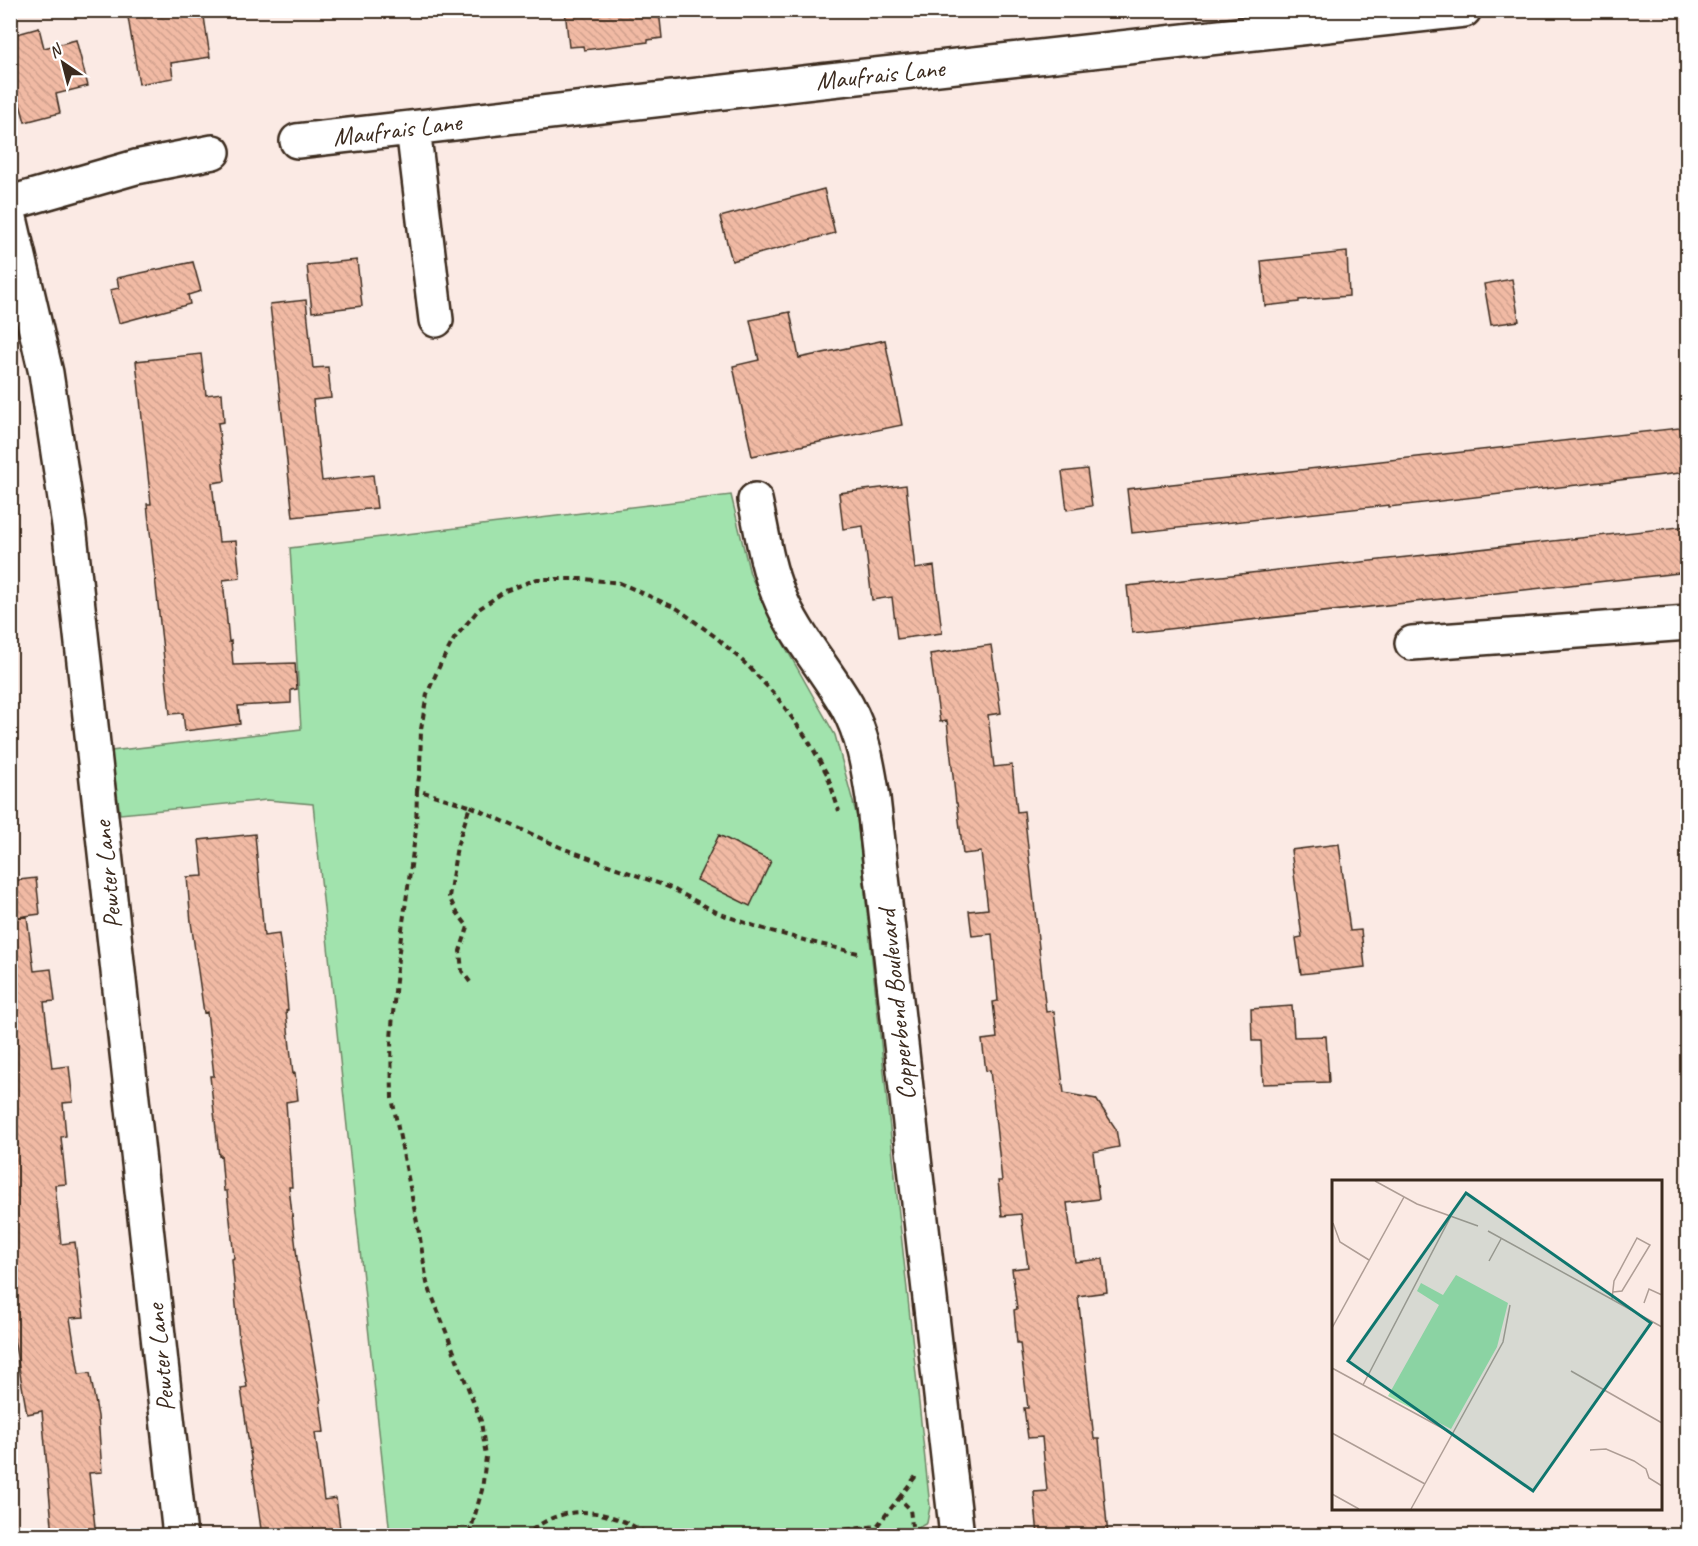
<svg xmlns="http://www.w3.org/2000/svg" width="1698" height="1546" viewBox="0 0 1698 1546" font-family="Caveat,sans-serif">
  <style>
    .park { fill: #a1e3ad; stroke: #6e8666; stroke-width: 1.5 }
    .building { fill: url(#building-back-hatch); stroke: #3b2a1e; stroke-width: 1.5 }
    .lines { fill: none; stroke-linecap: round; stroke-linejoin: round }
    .minor-casing { stroke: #3b2a1e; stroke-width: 38 }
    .path { stroke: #3b2a1e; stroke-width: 4; stroke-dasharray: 6 4.5; stroke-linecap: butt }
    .minor { stroke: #fff; stroke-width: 33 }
    .labels { text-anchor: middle; stroke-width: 4.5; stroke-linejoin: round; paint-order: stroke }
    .street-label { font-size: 26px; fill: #3b2a1e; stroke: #fff }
    .inset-road { fill: none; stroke: #ae9d95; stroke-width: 1.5 }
    .view { fill: #0f766e; fill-opacity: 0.15; stroke: #0f766e; stroke-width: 3 }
    .inset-edge { fill: none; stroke: #3b2a1e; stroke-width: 3 }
  </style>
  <defs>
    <pattern id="building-back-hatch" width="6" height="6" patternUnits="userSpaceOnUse" patternTransform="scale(1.5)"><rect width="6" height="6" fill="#f1baa4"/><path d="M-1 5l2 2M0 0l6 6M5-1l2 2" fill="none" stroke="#d0a08d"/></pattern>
  </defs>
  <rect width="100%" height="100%" fill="#fbeae4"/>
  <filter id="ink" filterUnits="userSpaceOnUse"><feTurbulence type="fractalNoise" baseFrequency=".0167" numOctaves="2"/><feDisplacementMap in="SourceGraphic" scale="12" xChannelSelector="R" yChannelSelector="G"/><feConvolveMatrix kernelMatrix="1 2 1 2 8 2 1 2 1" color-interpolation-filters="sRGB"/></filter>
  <g filter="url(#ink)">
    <path class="park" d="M 731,495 L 750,574 L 778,634 L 835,735 L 857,817 L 930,1507 L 927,1523 L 911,1532 L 884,1536 L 390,1535 L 313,804 L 267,800 L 120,814 L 111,751 L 301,729 L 290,548 Z"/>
    <path class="building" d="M 167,10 L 203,10 L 210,57 L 171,63 L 173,78 L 139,84 L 128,17 Z
      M 565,10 L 659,10 L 662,38 L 648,40 L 648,42 L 584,50 L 583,46 L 569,47 Z
      M 39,28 L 44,48 L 76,40 L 88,86 L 56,94 L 60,113 L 25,122 L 10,68 L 10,36 Z
      M 824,189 L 835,233 L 732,261 L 720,217 Z
      M 1347,252 L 1349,296 L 1299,300 L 1299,302 L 1265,306 L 1261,261 Z
      M 357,260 L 362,306 L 312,312 L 307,265 Z
      M 193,262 L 201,291 L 188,295 L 190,304 L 119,323 L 110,290 L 119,288 L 117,278 Z
      M 1512,279 L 1519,321 L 1491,325 L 1484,284 Z
      M 306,300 L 313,368 L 328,367 L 331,398 L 313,400 L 322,481 L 373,475 L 377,508 L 293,517 L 270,304 Z
      M 790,312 L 799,358 L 885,340 L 902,425 L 752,456 L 733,366 L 759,360 L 750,320 Z
      M 201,354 L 206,395 L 222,393 L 224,422 L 218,423 L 225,481 L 212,483 L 219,542 L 236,541 L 240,578 L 223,580 L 229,642 L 231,641 L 233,665 L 295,663 L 297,689 L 291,690 L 291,703 L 238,706 L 240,724 L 185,731 L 183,713 L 170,714 L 147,504 L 151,504 L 136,361 Z
      M 1688,427 L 1688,472 L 1389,507 L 1389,505 L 1132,533 L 1127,489 Z
      M 1087,469 L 1092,506 L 1067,510 L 1062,472 Z
      M 906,485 L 915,569 L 934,566 L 942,633 L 897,639 L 892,597 L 872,600 L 863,526 L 843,529 L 839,493 Z
      M 1688,526 L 1688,572 L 1132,633 L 1127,586 L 1344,563 L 1344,564 Z
      M 991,645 L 1001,713 L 988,715 L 994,767 L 1012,765 L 1017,812 L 1024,811 L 1046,1012 L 1054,1011 L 1064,1093 L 1096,1099 L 1116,1129 L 1119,1147 L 1093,1152 L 1099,1199 L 1067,1203 L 1075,1262 L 1103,1259 L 1107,1292 L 1078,1296 L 1094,1439 L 1099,1439 L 1108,1536 L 1038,1536 L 1034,1492 L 1047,1491 L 1042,1437 L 1028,1438 L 1024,1408 L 1028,1408 L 1020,1343 L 1017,1343 L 1014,1310 L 1017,1309 L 1012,1269 L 1028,1267 L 1021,1214 L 1002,1216 L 998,1181 L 1002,1181 L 990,1070 L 986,1071 L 982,1040 L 997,1038 L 993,1002 L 998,1001 L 992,934 L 972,936 L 969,911 L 988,909 L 981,852 L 963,854 L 957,803 L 956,803 L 947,721 L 940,722 L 930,654 Z
      M 255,834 L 264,936 L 279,934 L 285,977 L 288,1010 L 286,1011 L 293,1074 L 295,1073 L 298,1100 L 286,1102 L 292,1187 L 289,1187 L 298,1267 L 321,1401 L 320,1401 L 324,1432 L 315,1433 L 324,1500 L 336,1498 L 341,1536 L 262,1536 L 241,1388 L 247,1387 L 239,1340 L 232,1259 L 234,1258 L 227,1191 L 224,1191 L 221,1155 L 219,1156 L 210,1076 L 214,1076 L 207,1012 L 204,1013 L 191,922 L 187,877 L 203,876 L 199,840 Z
      M 719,835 L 771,861 L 750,906 L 697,880 Z
      M 1339,844 L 1350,931 L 1361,930 L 1365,967 L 1301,974 L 1296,938 L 1302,937 L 1291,850 Z
      M 36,878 L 40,914 L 10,918 L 10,881 Z
      M 27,917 L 34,971 L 51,969 L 55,1001 L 44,1002 L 52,1068 L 69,1066 L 73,1102 L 63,1103 L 66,1136 L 61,1137 L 66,1184 L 55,1185 L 61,1244 L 75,1242 L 84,1317 L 70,1318 L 79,1374 L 90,1373 L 98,1416 L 102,1472 L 89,1473 L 96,1536 L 53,1536 L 42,1411 L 27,1414 L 10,1316 L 10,918 Z
      M 1292,1006 L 1294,1037 L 1326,1036 L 1329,1082 L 1263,1084 L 1261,1041 L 1252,1041 L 1251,1009 Z"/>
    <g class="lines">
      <g class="minor-casing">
        <path id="minor" d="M 413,128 L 436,320
          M 297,141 L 821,81 L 1464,10
          M 10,203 L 136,167 L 213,152
          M 10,218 L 46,373 L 69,525 L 180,1536
          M 755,500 C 762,531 766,564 778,593 C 794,634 825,668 847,706 C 863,735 868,766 873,798 L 957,1536
          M 1412,643 L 1688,623"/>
      </g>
      <path class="path" d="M 417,790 L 416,830 L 398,958 L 393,1014 L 391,1039 L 392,1098 L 419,1232 L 427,1283 L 481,1421 L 486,1457 L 482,1490 L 469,1536
        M 469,806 L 417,790 L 420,771 L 421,729 L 427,694 L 440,665 L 454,639 L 479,609 L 505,591 L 537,579 L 585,579 L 620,583 L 678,609 L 717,638 L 749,667 L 777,697 L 808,740 L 827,774 L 839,811
        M 470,982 L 462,971 L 460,951 L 468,927 L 456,911 L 449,897 L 457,846 L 470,806 L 562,848 L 671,888 L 718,913 L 757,927 L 811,942 L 858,953
        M 899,1498 L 916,1476
        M 524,1536 C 535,1527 547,1519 561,1515 C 592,1506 625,1519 650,1536
        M 794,1536 L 877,1526 L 899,1498 L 910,1509 L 912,1526"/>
      <use href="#minor" class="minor"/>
    </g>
  </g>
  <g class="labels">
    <g class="street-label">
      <text transform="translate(880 74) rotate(-6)" y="9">Maufrais Lane</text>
      <text transform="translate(397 129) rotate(-7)" y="9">Maufrais Lane</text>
      <text transform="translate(107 875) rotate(-96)" y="9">Pewter Lane</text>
      <text transform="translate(896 1005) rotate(-96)" y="9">Copperbend Boulevard</text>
      <text transform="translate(160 1358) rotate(-96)" y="9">Pewter Lane</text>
    </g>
  </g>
  <g transform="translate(1332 1180)">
    <rect width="330" height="330" fill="#fbeae4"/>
    <path d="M 124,95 L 176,123 L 165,167 L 119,249 L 56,216 L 107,125 L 85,111 L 89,103 L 111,115 Z" fill="#a1e3ad"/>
    <path class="inset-road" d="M 43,1 L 85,24 L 146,46M 1,43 L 8,62 L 37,80M 156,51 L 330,147M 157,81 L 169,59M 280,119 L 282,101 L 305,58 L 318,65 L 290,111 L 281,112M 312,123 L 317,109 L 330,115M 0,148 L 72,17M 0,188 L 121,254M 239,191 L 330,243M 31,205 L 119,36M 0,253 L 93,304M 258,270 L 274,269 L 302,281 L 314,289 L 317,298 L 330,306M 0,314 L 27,329M 79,329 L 171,162 L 178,125"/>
    <path class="view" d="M 134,13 L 319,143 L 201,311 L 16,181 Z"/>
    <rect width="330" height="330" class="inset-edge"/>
  </g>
  <rect width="1698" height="1546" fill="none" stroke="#fff" stroke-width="36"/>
  <rect x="18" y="18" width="1662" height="1510" fill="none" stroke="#3b2a1e" stroke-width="2" filter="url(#ink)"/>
  <g transform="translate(63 63) rotate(325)" stroke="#ffffff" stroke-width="4.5" paint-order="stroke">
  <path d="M0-4.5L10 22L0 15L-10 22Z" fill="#3b2a1e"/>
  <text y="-9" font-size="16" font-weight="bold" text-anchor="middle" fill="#3b2a1e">N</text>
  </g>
</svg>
